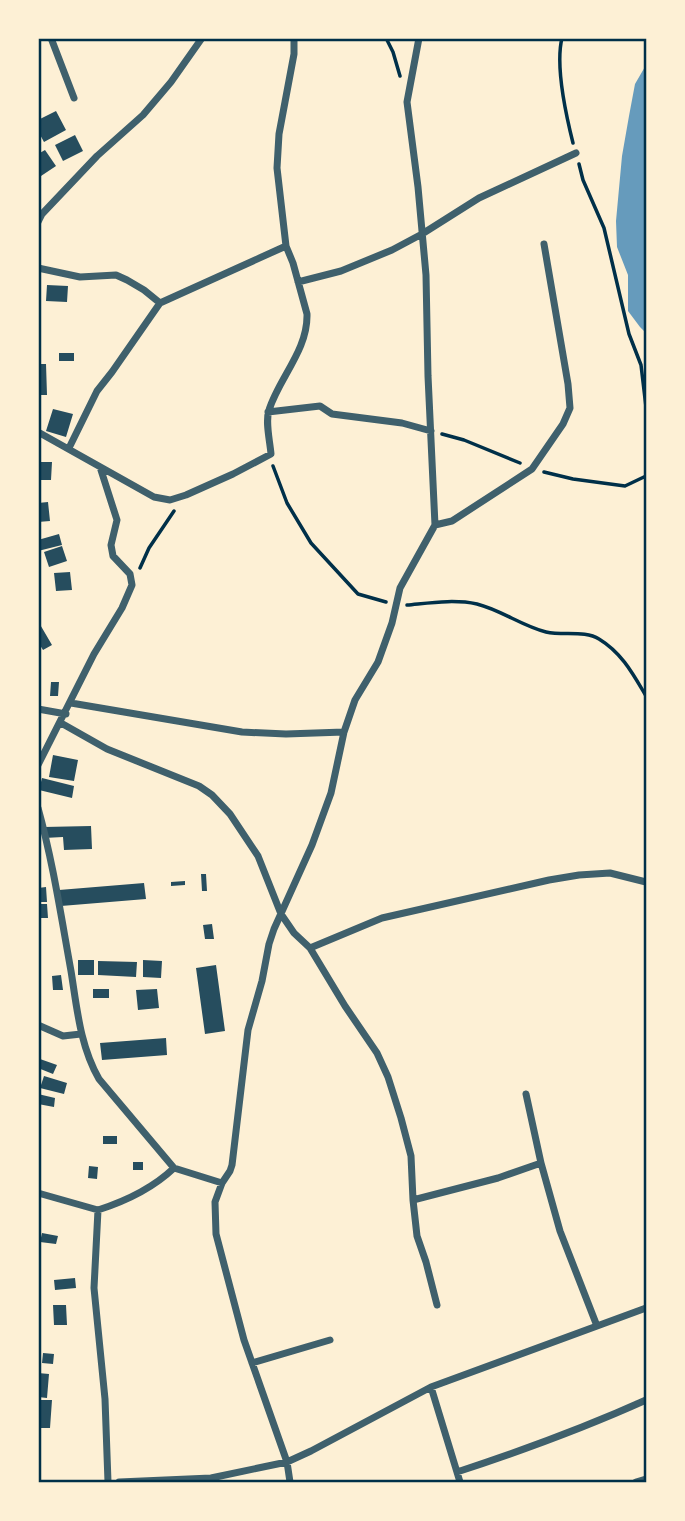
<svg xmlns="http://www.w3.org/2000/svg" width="685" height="1521" viewBox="0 0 685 1521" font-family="Figtree,sans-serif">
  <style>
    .water { fill: #669bbc }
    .building { fill: #264d5e }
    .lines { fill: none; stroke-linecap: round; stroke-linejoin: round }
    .path { stroke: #003049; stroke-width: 3.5 }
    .minor { stroke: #3f606c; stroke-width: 7 }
    .neatline { fill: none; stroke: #003049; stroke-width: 2.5 }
  </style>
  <rect width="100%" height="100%" fill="#fdf0d5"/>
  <path class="water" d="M 646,65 L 646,333 L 640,327 L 628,311 L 628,275 L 617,247 L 616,221 L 622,156 L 629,116 L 635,84 Z"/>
  <path class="building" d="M 56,111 L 66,130 L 44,142 L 38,131 L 38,120 Z
    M 75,135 L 83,151 L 63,161 L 55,145 Z
    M 45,150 L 56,166 L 38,178 L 38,154 Z
    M 47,285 L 68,286 L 67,302 L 46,301 Z
    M 59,353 L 74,353 L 74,361 L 59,361 Z
    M 38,364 L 46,364 L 47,395 L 38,395 Z
    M 53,409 L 73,414 L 66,437 L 46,431 Z
    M 38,462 L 52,462 L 51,480 L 38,480 Z
    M 48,502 L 50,521 L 38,522 L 38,503 Z
    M 59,534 L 62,545 L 38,551 L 38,540 Z
    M 62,546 L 67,561 L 49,567 L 44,552 Z
    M 70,572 L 72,590 L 56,591 L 54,573 Z
    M 38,621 L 52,645 L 43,650 L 38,642 Z
    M 51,682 L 59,682 L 58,696 L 50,696 Z
    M 53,755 L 78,760 L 74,781 L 49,777 Z
    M 42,778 L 74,786 L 72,798 L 39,790 Z
    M 91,826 L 92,849 L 64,850 L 63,837 L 44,838 L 44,827 Z
    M 201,874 L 206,874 L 207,891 L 202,891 Z
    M 185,881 L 185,885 L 171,886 L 171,882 Z
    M 144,883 L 146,899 L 61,906 L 59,890 Z
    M 46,887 L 47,902 L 38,902 L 38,888 Z
    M 38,904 L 47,904 L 48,918 L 38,918 Z
    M 212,924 L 214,939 L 205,939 L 203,925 Z
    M 78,960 L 94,960 L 94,975 L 78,975 Z
    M 143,960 L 162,961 L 161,978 L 143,977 Z
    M 98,961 L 137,962 L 136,977 L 98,975 Z
    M 216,965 L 225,1031 L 205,1034 L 196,968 Z
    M 61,975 L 63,990 L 53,990 L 52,976 Z
    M 93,989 L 109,989 L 109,998 L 93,998 Z
    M 157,989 L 159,1008 L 138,1010 L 136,990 Z
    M 166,1038 L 167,1055 L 102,1060 L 100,1043 Z
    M 40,1059 L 57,1065 L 53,1074 L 38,1068 Z
    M 44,1076 L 67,1083 L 64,1094 L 40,1088 Z
    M 38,1094 L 55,1098 L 54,1107 L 38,1104 Z
    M 103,1136 L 117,1136 L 117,1144 L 103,1144 Z
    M 133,1162 L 143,1162 L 143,1170 L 133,1170 Z
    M 89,1166 L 98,1167 L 97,1179 L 88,1178 Z
    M 42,1233 L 58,1236 L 56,1244 L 40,1242 Z
    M 75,1278 L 76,1288 L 55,1290 L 54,1280 Z
    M 53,1305 L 66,1305 L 67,1325 L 54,1325 Z
    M 43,1353 L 54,1354 L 53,1364 L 42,1363 Z
    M 38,1373 L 49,1374 L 47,1398 L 38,1397 Z
    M 40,1400 L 52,1400 L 50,1428 L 38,1428 Z"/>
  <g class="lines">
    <path class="path" d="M 386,38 L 393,52 L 400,76
      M 562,38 C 555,66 566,115 573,143
      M 579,164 L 583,180 L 604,228 L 629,334 L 641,365 L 646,407
      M 442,434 L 464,440 L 520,463
      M 273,466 L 287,503 L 311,543 L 358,594 L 386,602
      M 544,472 L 573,479 L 625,486 L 646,476
      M 140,568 L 149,548 L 174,511
      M 407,605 C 429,603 454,599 477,604 C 501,610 522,626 546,632 C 563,636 585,630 599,639 C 622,653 633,674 646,696"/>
    <path class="minor" d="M 51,38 L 74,98
      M 38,222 L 42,214 L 97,156 L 143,115 L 171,82 L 202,38
      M 38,268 L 80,277 L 116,275 L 127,280 L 144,290 L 160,303
      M 298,282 L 341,271 L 392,250 L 422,234 L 479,198 L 576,153
      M 268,412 L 320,406 L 332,414 L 402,423 L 431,431
      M 38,432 L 154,497 L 170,500 L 186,495 L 233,474 L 271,454 C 270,441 265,422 269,410 C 279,378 308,350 307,314 L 293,263 L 286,246 L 277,168 L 279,134 L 294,54 L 294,38
      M 69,448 L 97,391 L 112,372 L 160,303 L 286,246
      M 435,525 L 452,521 L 532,469 L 563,424 L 570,408 L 568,384 L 544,244
      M 71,703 L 242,732 L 286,734 L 344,732
      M 38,709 L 66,714
      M 61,723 L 107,749 L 199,786 L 212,795 L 230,814 L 258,856 L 281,914 L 294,933 L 310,948 L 345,1006 L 377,1053 L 388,1077 L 401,1118 L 411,1156 L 413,1200 L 498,1178 L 541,1163 L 560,1231 L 597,1326
      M 38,765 L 94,654 L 122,608 L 132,585 L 130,574 L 113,556 L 111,545 L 117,520 L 100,467
      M 38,808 C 53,862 61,916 71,971 C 77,1008 80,1046 99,1079 L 174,1168 L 222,1183
      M 310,948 L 382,918 L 549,880 L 579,875 L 610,873 L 646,882
      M 38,1025 L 63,1036 L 81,1034
      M 526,1094 L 541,1163
      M 38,1193 L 98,1210
      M 413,1200 L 417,1236 L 426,1262 L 437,1305
      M 252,1363 L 330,1340
      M 431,1387 L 460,1482
      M 457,1472 C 521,1451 584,1428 646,1400
      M 108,1482 L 105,1399 L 94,1288 L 98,1210 C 126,1201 153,1188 174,1168
      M 119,1482 L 211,1478 L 287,1462 L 311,1451 L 431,1387 L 646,1308
      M 290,1482 L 287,1462 L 244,1340 L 216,1234 L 215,1202 L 222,1183 L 230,1171 L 232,1165 L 248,1030 L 262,981 L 269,944 L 274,929 L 312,845 L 331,793 L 344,732 L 355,700 L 378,662 L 392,623 L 400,588 L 435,525 L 428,376 L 426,275 L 418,187 L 407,102 L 419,38
      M 636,1482 L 646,1479"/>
  </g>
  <rect width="685" height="1521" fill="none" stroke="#fdf0d5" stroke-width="80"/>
  <rect x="40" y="40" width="605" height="1441" class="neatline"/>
</svg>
